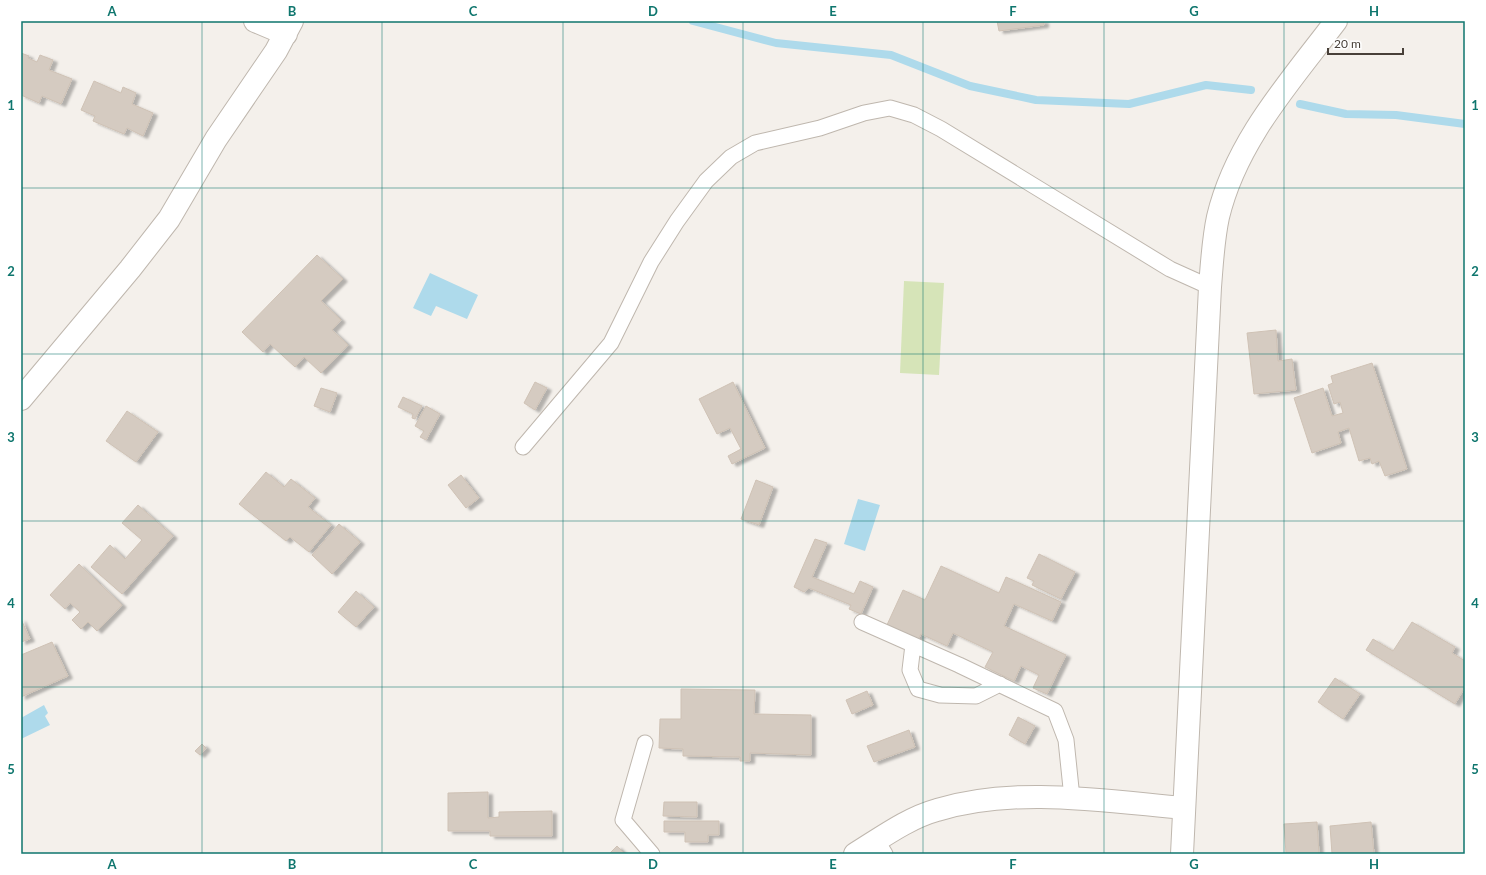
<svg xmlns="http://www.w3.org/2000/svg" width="1486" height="875" viewBox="0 0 1486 875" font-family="Lato,sans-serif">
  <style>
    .green { fill: #d6e4b8 }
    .water { fill: #aedaeb }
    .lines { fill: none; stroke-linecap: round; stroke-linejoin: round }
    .stream { stroke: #aedaeb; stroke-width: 8 }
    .building { fill: #d5cbc1; stroke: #cfc2b5; filter: url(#shadow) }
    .lane-casing { stroke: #bfb7ae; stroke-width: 17 }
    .street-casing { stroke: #bfb7ae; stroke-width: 24 }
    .lane { stroke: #fff; stroke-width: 15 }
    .street { stroke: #fff; stroke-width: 22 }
    .grid { fill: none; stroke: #0f766e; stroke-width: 1; stroke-opacity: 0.55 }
    .neatline { fill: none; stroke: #0f766e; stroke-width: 1.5 }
    .grid-label { font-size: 13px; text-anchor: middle; font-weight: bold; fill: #0f766e }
  </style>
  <defs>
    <filter id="shadow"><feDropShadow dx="4.5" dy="2.5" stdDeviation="1" flood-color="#0004"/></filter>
  </defs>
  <rect width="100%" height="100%" fill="#f4f0eb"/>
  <path class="green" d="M 904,281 L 944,283 L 939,375 L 900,373 Z"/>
  <path class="water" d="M 430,273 L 478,295 L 467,319 L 436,306 L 431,316 L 413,308 Z
    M 858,499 L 880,505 L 865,551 L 844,544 Z
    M 44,705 L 48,713 L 45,716 L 50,725 L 21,739 L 21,718 Z"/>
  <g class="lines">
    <path class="stream" d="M 693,21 L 776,43 L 891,55 L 970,86 L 1036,100 L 1129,104 L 1206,85 L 1251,90
      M 1300,104 L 1346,114 L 1396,115 L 1465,124"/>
  </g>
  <path class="building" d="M 997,21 L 1044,21 L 1044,25 L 999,31 Z
    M 21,53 L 29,56 L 28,58 L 37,62 L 40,55 L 53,60 L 49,70 L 72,79 L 61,104 L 42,96 L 39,103 L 21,95 Z
    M 94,81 L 121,93 L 123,87 L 136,93 L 132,104 L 153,113 L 143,136 L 127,128 L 124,134 L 93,121 L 95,116 L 81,110 Z
    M 317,255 L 343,279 L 321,301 L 341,320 L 332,330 L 348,345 L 321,373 L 304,357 L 295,367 L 270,344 L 263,352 L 242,332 Z
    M 1276,330 L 1278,361 L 1292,359 L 1296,390 L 1254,394 L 1247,333 Z
    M 1372,363 L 1407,469 L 1385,476 L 1379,461 L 1372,464 L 1370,458 L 1359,461 L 1349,428 L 1338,432 L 1341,443 L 1312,453 L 1294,398 L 1323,388 L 1332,416 L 1343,413 L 1340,402 L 1334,404 L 1328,385 L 1333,383 L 1331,376 Z
    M 535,382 L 547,388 L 535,410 L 524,403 Z
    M 733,382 L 765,448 L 732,464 L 728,456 L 741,449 L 730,428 L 717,434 L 699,399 Z
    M 321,388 L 337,393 L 330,412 L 314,406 Z
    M 403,397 L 422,406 L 415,419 L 412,418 L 413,414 L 398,407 Z
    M 426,406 L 440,414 L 426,440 L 420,437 L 424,431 L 415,426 Z
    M 127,411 L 158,432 L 136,462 L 106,441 Z
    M 266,472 L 284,487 L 291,479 L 315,498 L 308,507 L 331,525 L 309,552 L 290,537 L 286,541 L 239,504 Z
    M 461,475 L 479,498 L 466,508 L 448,485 Z
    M 756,480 L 773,487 L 759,525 L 741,519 Z
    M 138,505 L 173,536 L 122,594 L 91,567 L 110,545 L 125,559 L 142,540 L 122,523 Z
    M 339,524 L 360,542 L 332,574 L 312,555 Z
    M 815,539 L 827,543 L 812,577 L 854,594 L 860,581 L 873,587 L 861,614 L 849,609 L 851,605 L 809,588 L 804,592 L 794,587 Z
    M 1039,554 L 1075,572 L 1061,599 L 1032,585 L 1034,581 L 1027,578 Z
    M 79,564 L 122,605 L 97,631 L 88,622 L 81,629 L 72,620 L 80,612 L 70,603 L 65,609 L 50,595 Z
    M 941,566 L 999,593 L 1006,577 L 1061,602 L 1052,621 L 1014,604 L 1004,626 L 1066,655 L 1047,694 L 1033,688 L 1039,675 L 1021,666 L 1014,681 L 985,667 L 993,652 L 953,633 L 947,646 L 921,634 L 917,642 L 886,627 L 903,590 L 925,600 Z
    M 356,591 L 374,607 L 356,627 L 338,612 Z
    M 21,619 L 30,639 L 21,642 Z
    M 1412,622 L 1455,647 L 1452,653 L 1465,661 L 1465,687 L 1455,704 L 1366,650 L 1373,639 L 1393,651 Z
    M 52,642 L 68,676 L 21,697 L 21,655 Z
    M 1335,678 L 1360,694 L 1343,719 L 1318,702 Z
    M 681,689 L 755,690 L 754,714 L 811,715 L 811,755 L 750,753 L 750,761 L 740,761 L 740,757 L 683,756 L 683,749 L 659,748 L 660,719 L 681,719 Z
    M 867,691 L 873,705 L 852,714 L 846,700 Z
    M 1018,717 L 1035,726 L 1025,744 L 1009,735 Z
    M 909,730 L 915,747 L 874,762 L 867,746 Z
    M 202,744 L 206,748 L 200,755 L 195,751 Z
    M 488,792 L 488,818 L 499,817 L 499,812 L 552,811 L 552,836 L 490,836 L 490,831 L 448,831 L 448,793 Z
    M 664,802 L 697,802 L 697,817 L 663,816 Z
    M 664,821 L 719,821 L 719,835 L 708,835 L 708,842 L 685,842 L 685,832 L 664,832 Z
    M 1317,822 L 1319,854 L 1286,854 L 1284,824 Z
    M 1371,822 L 1374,854 L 1332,854 L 1330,826 Z
    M 617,846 L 625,854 L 609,854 Z"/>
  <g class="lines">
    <g class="lane-casing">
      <path id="lane" d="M 523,447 L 611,343 L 651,262 L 677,221 L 706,181 L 731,157 L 755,143 L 820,128 L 864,113 L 890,108 L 914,115 L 941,129 L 1170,269 L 1210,287
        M 862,622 L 959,665 L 1055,711 L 1066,740 L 1072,798
        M 913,645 L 910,670 L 918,689 L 940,695 L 976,696 L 1000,684
        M 645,743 L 623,820 L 652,854
        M 877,841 L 885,854"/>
    </g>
    <g class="street-casing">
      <path id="street" d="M 255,21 L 286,34
        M 21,399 L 130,269 L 169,219 L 216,139 L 276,51 L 292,21
        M 855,854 C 881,838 908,818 937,810 C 1015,786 1105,801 1184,808
        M 1182,854 L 1210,287 C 1212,263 1213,240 1218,217 C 1236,141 1290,82 1336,21"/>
    </g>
    <use href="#lane" class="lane"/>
    <use href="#street" class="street"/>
  </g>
  <path class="grid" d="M 202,21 L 202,854M 382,21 L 382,854M 563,21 L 563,854M 743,21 L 743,854M 923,21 L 923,854M 1104,21 L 1104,854M 1284,21 L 1284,854M 21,188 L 1465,188M 21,354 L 1465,354M 21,521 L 1465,521M 21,687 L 1465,687"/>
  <rect width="1486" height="875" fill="none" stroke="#ffffff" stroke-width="44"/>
  <path d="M1328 48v6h75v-6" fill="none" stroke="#484039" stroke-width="2"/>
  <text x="1334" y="48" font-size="12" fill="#484039" stroke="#ffffff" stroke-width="3" paint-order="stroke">20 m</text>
  <rect x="22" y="22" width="1442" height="831" class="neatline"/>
  <g class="grid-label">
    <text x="112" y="16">A</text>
    <text x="292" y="16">B</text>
    <text x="473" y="16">C</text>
    <text x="653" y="16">D</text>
    <text x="833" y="16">E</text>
    <text x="1013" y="16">F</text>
    <text x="1194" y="16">G</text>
    <text x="1374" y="16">H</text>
    <text x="11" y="110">1</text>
    <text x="1475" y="110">1</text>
    <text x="11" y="276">2</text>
    <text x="1475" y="276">2</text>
    <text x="11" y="442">3</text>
    <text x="1475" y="442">3</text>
    <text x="11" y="608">4</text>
    <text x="1475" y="608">4</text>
    <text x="11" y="774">5</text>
    <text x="1475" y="774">5</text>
    <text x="112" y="869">A</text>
    <text x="292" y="869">B</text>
    <text x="473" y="869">C</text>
    <text x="653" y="869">D</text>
    <text x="833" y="869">E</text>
    <text x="1013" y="869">F</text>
    <text x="1194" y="869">G</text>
    <text x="1374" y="869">H</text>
  </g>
</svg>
